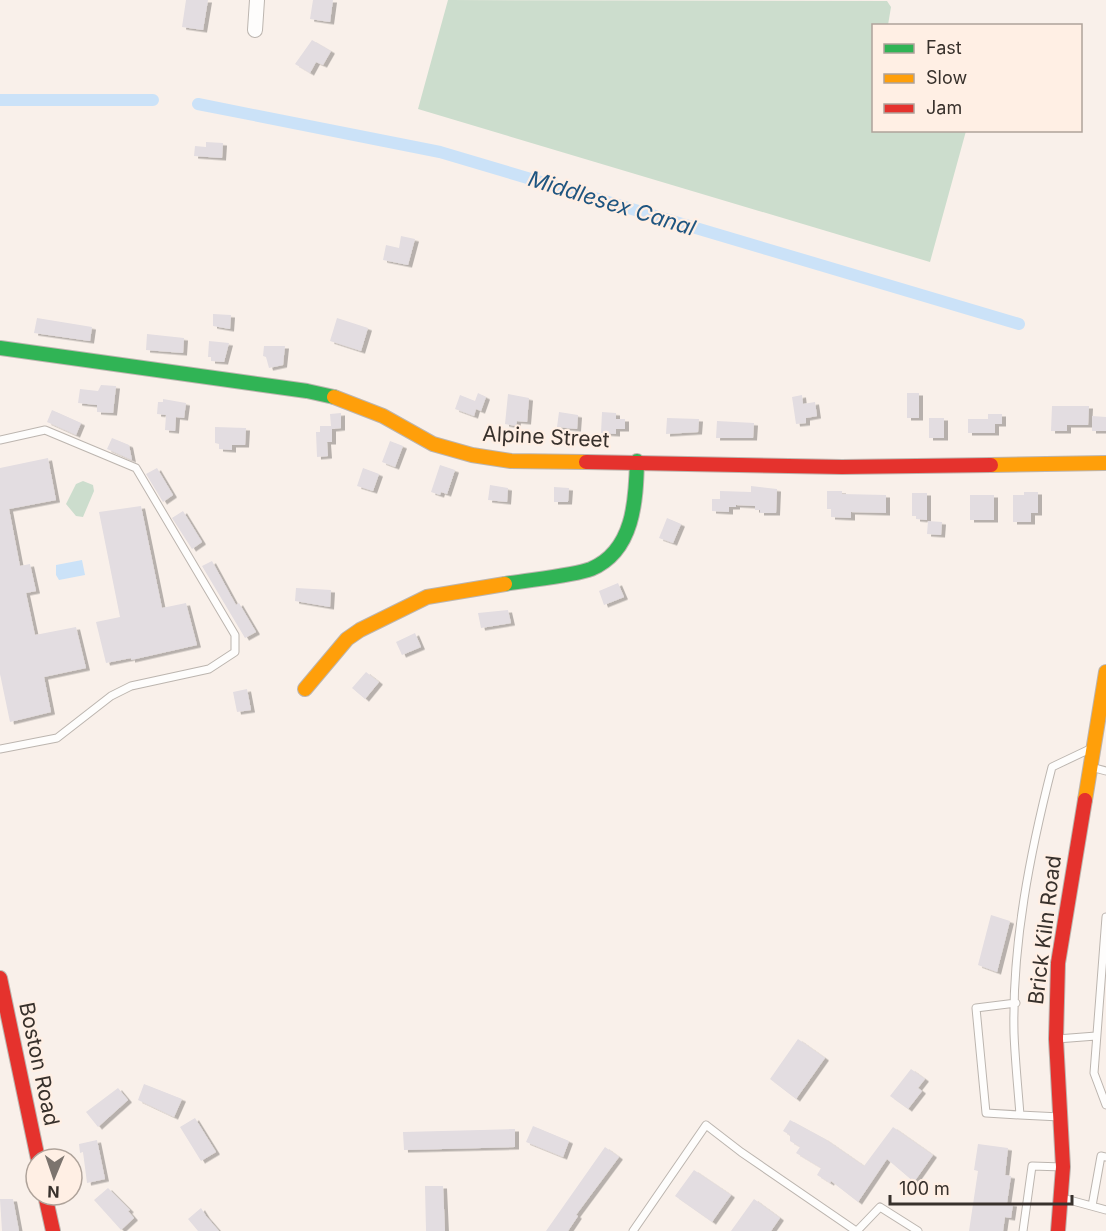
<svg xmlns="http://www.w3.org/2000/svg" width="1106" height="1231" viewBox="0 0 1106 1231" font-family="Inter,sans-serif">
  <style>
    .green { fill: #ccddcd }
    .water { fill: #cbe2f8 }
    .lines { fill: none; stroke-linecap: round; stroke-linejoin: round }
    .canal { stroke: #cbe2f8; stroke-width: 12 }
    .building { fill: #e3dde1; filter: url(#shadow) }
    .lane-casing { stroke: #bcb5af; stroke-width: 9 }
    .street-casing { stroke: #bcb5af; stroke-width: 16 }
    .fast-casing { stroke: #bcb5af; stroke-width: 16 }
    .slow-casing { stroke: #bcb5af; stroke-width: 16 }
    .jam-casing { stroke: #bcb5af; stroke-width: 16 }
    .lane { stroke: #fefdfc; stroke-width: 7 }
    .street { stroke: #fefdfc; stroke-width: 14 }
    .fast { stroke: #30b455; stroke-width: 14 }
    .slow { stroke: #ff9f0a; stroke-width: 14 }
    .jam { stroke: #e5322d; stroke-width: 14 }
    .labels { text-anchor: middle; stroke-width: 4.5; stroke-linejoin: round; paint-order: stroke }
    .street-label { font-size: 21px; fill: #38312c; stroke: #ffefe4 }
    .water-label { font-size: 22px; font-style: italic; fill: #1f5580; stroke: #ffefe4 }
  </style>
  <defs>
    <filter id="shadow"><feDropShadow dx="4" dy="2.5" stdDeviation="0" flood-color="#0004"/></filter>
  </defs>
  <rect width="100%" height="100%" fill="#f9f0ea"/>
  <path class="green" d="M 448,0 L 887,1 L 891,7 L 888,25 L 874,26 L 874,130 L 966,131 L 930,262 L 418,109 Z
    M 83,481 L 93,485 L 94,491 L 83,517 L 76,516 L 66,504 L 76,484 Z"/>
  <path class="water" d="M 82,560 L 85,575 L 59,580 L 56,575 L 56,565 Z"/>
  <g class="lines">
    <path class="canal" d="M 0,100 L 153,100
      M 198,104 L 440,152 L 1019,324"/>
  </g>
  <path class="building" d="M 186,0 L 208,0 L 203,30 L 182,27 Z
    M 313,0 L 333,0 L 330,22 L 310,19 Z
    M 312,40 L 331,51 L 323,65 L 316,62 L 310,73 L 295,64 Z
    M 206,142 L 223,143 L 222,158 L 194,156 L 195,146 L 206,147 Z
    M 401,236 L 415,239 L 408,265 L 383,260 L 386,245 L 399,248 Z
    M 213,314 L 231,315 L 230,329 L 213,326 Z
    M 37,318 L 92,327 L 90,341 L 34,333 Z
    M 337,318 L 368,328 L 361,351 L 330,341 Z
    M 147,334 L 184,338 L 183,353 L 146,350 Z
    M 209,341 L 229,343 L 224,362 L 211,361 L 211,357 L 208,357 Z
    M 264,346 L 285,346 L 283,365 L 269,368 L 266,357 L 263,356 Z
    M 101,385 L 116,386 L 113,413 L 97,412 L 97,405 L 78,403 L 80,389 L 98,391 Z
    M 478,393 L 486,397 L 481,411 L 476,409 L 474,416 L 455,409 L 460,395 L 475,401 Z
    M 907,393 L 919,393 L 919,418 L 907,418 Z
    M 508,394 L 529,398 L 527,422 L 517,421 L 516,426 L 505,424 Z
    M 802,395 L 803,404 L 815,402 L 817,416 L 806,418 L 806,423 L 796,424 L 792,397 Z
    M 163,399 L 186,403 L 184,418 L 176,417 L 175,431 L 165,430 L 166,415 L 157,414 L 158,402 L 163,402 Z
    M 1052,406 L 1089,406 L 1088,425 L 1067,425 L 1067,431 L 1051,431 Z
    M 52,410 L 81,423 L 76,435 L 47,422 Z
    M 559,412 L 578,415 L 577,429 L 557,427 Z
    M 602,412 L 616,413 L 616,419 L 625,419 L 625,429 L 616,429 L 616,434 L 601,433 Z
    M 341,413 L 341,428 L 332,429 L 332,442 L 327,442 L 328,456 L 317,457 L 316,432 L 320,432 L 320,426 L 331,426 L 330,414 Z
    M 988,414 L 1002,414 L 1002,424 L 995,424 L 995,433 L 968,433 L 968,419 L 988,419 Z
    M 1092,416 L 1106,417 L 1106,431 L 1092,431 Z
    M 667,418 L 699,419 L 698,432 L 666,434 Z
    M 929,418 L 944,418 L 944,438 L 929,438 Z
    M 717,421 L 754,423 L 753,438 L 716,438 Z
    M 215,427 L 246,428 L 245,445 L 232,445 L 232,450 L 219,449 L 219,444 L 215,443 Z
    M 112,438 L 129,445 L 132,460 L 107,449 Z
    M 390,441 L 403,446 L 395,467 L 382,462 Z
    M 48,458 L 56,500 L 9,509 L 20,566 L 30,564 L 36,591 L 26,593 L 35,635 L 76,627 L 86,668 L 44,677 L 51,712 L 10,722 L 0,674 L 0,468 Z
    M 440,465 L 455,470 L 447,494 L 441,492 L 440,495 L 431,492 Z
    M 157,468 L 173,495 L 163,502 L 146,474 Z
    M 363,468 L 379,474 L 373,491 L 357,486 Z
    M 490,485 L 508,488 L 507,502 L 488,500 Z
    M 751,486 L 777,489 L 776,513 L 760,513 L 760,510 L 755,510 L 755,506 L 736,505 L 736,507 L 729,507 L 729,512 L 712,511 L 712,499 L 720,499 L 720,491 L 751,492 Z
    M 554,487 L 569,488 L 568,502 L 554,502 Z
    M 827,491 L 842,491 L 842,494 L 886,495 L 886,513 L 851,512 L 851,518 L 831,517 L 831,509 L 827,509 Z
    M 1024,492 L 1038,492 L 1038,513 L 1031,513 L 1031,522 L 1013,522 L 1013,495 L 1024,495 Z
    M 912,493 L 927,493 L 927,520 L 916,519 L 916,516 L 912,516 Z
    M 970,495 L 994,495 L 994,520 L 970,520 Z
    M 141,506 L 162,608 L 186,603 L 197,645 L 131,660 L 131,658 L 106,663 L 96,622 L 120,617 L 99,512 Z
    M 183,511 L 202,542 L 192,549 L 172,518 Z
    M 667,518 L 681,524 L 673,543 L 659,538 Z
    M 928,521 L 942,522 L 941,535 L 927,534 Z
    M 212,561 L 236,605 L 239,603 L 256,632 L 245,638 L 202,566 Z
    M 618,583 L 624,597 L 604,605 L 599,591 Z
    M 296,588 L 331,590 L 330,607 L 295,601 Z
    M 508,610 L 511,623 L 481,628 L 478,613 Z
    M 415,633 L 421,647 L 402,655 L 396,642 Z
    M 366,672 L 379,682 L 365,699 L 352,688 Z
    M 247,689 L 251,710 L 237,712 L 233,692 Z
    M 991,915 L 1010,921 L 997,972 L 978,965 Z
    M 798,1039 L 825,1058 L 796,1099 L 770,1079 Z
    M 911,1069 L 925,1079 L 918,1088 L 922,1091 L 908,1109 L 890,1096 Z
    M 144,1084 L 182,1099 L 174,1117 L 138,1100 Z
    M 118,1088 L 128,1100 L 98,1127 L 86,1112 Z
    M 195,1118 L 216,1152 L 201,1161 L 180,1127 Z
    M 790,1120 L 825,1139 L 864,1166 L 893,1127 L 933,1155 L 914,1182 L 887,1159 L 858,1202 L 831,1181 L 830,1183 L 817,1175 L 821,1168 L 796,1153 L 800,1147 L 790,1141 L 790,1135 L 783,1131 Z
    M 533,1126 L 569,1141 L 563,1157 L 526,1142 Z
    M 515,1129 L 515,1147 L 404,1150 L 403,1132 Z
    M 97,1140 L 105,1179 L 87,1183 L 83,1152 L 80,1153 L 79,1144 Z
    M 978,1144 L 1008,1148 L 1005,1175 L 1011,1176 L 1007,1203 L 1013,1204 L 1011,1218 L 1005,1217 L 1003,1231 L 969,1231 L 978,1171 L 974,1170 Z
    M 605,1147 L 619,1157 L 576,1215 L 578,1216 L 568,1231 L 546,1231 Z
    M 694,1170 L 731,1195 L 712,1222 L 675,1196 Z
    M 425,1186 L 443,1186 L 445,1231 L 426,1231 Z
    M 108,1188 L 130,1210 L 128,1211 L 134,1218 L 121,1230 L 94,1200 Z
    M 0,1199 L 13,1199 L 19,1231 L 2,1231 Z
    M 754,1199 L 780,1218 L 771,1231 L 731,1231 Z
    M 201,1208 L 206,1216 L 219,1231 L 198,1231 L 188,1219 Z"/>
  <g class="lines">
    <g class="lane-casing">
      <path id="lane" d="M 0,440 L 45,430 L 136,468 L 235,635 L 235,652 L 209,669 L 131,686 L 111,696 L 57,738 L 0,749
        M 1091,767 L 1106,771
        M 1106,917 L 1094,1073 L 1106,1105
        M 1016,1003 L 976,1008 L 986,1113 L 1020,1115
        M 1057,1039 L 1096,1036
        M 1060,1117 L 1020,1115 C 1018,1088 1015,1060 1014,1033 C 1012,944 1030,853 1052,767 L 1092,748
        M 1062,1198 L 1106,1210
        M 1092,1206 L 1101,1156 L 1106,1157
        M 633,1231 L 706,1125 L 741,1152 L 856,1231
        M 857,1231 L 880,1207 L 918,1231
        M 1023,1231 L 1032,1166 L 1063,1167"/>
    </g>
    <g class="street-casing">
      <path id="street" d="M 255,30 L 257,0"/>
    </g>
    <g class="fast-casing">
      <path id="fast" d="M 0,348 L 307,391 L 334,397
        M 505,584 C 526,580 573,576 591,569 C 634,551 636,500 637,461"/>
    </g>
    <g class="slow-casing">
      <path id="slow" d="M 334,397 L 383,416 L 433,444 L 472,455 L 511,461 L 586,462
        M 991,465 L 1106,463
        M 305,689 L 347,639 L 360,630 L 427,597 L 505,584
        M 1085,800 L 1106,672"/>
    </g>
    <g class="jam-casing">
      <path id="jam" d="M 586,462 L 842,467 L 991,465
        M 0,978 L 38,1159
        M 45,1195 L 53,1231
        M 1058,1231 L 1063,1167 L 1056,1039 L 1058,963 L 1085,800"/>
    </g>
    <use href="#lane" class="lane"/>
    <use href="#street" class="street"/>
    <use href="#fast" class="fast"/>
    <use href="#slow" class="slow"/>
    <use href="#jam" class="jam"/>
  </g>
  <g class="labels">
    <g class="street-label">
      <text transform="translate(546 437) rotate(3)" y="7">Alpine Street</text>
      <text transform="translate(1045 930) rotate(-83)" y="7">Brick Kiln Road</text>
      <text transform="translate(39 1064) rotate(78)" y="7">Boston Road</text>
    </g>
    <g class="water-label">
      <text transform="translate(612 203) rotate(17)" y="8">Middlesex Canal</text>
    </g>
  </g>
  <rect x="872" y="24" width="210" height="108" fill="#ffefe4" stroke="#afa39a" stroke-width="1.5"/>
  <rect x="884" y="44" width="30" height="9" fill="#30b455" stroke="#afa39a" stroke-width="1.5"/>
  <text x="926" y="54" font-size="18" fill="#38312c">Fast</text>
  <rect x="884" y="74" width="30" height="9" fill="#ff9f0a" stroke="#afa39a" stroke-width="1.5"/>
  <text x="926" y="84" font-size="18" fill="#38312c">Slow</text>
  <rect x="884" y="104" width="30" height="9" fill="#e5322d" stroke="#afa39a" stroke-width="1.5"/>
  <text x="926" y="114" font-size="18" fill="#38312c">Jam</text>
  <g transform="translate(54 1177) rotate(182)"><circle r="28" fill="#ffefe4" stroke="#afa39a" stroke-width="1.5"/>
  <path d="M0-4.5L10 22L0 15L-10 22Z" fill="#7c746e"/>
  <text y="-9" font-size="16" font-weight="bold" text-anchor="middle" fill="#38312c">N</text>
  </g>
  <path d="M890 1195v9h182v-9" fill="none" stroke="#38312c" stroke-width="3"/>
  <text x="899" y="1195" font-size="18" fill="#38312c" stroke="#ffefe4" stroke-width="4.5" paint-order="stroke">100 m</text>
</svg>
